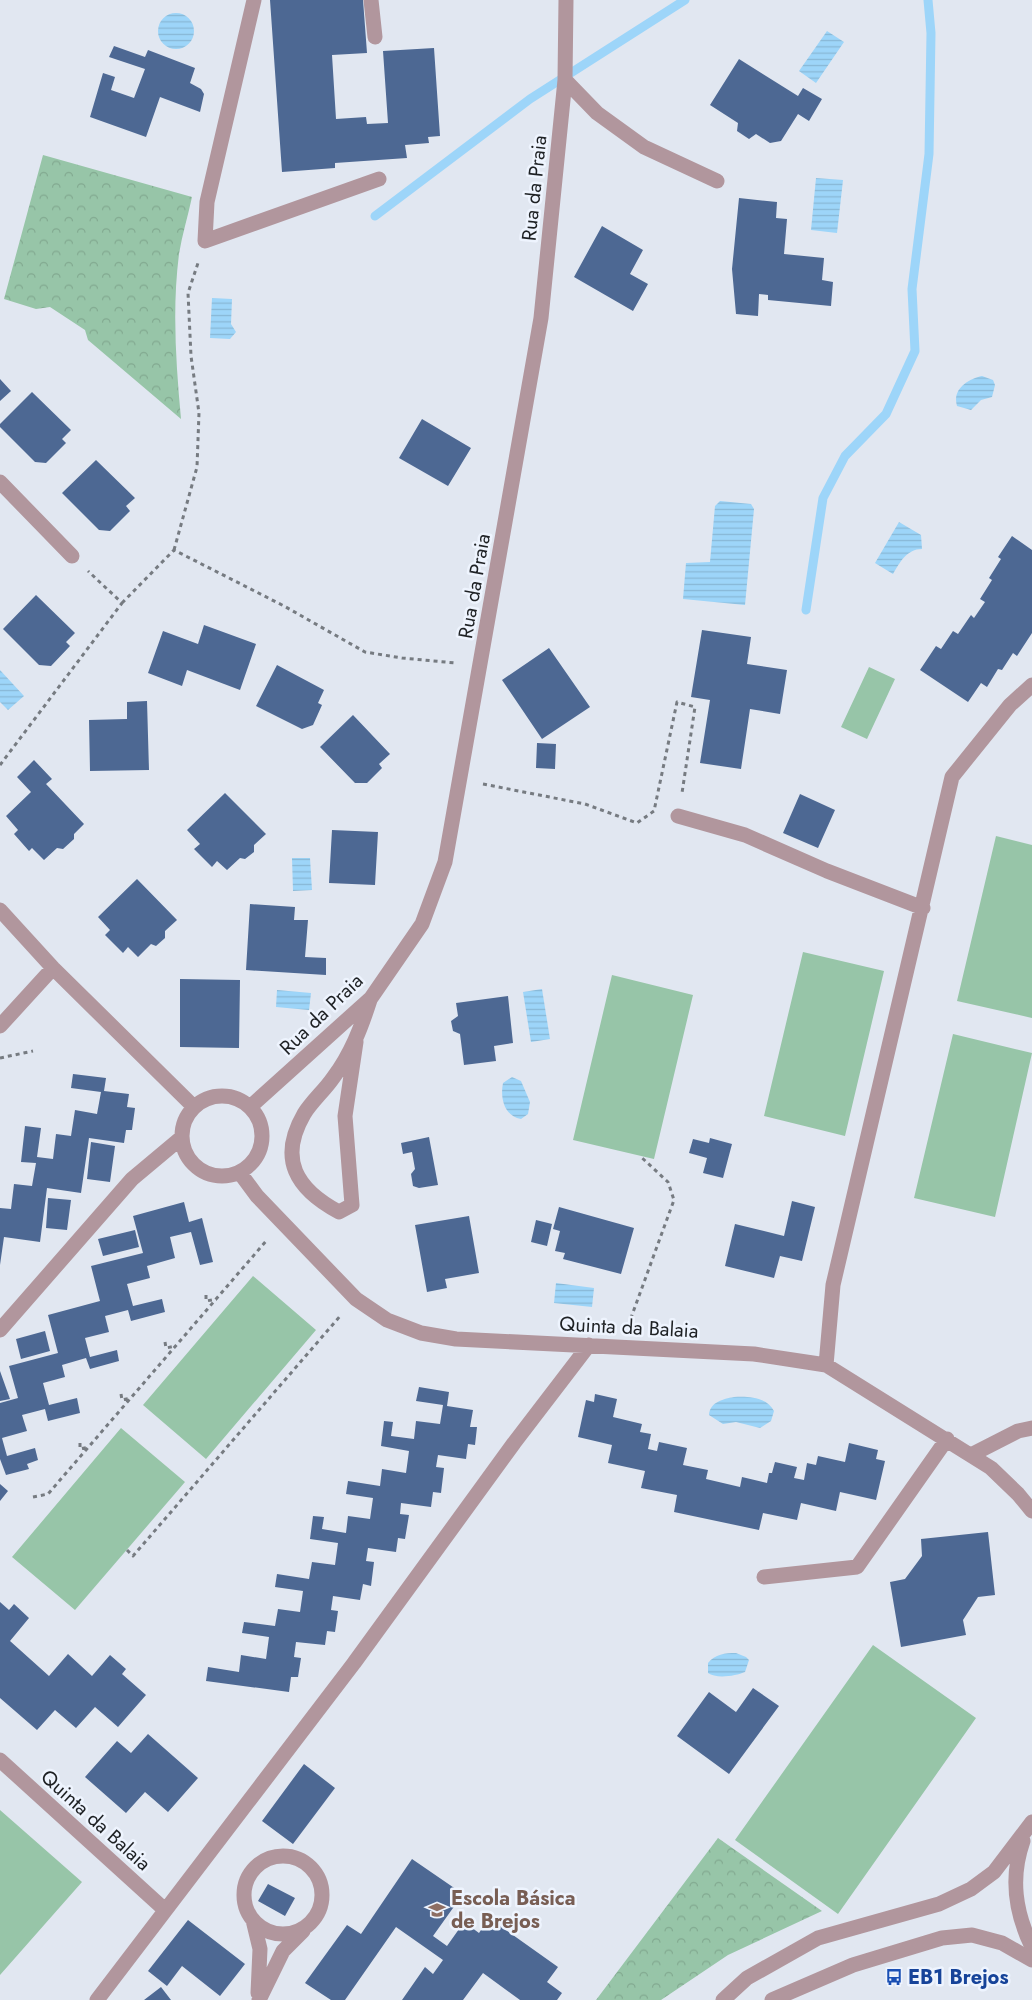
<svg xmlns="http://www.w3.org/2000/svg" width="1032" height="2000" viewBox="0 0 1032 2000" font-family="Jost,sans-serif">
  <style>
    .forest { fill: url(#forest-crowns) }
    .park { fill: #97c5a8 }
    .water { fill: url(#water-rules) }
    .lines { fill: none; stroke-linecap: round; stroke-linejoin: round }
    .stream { stroke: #9dd5f9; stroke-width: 9 }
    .building { fill: #4d6893 }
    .path { stroke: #767b81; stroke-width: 3; stroke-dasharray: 4 4; stroke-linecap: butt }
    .minor { stroke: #b1969d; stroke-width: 15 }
    .labels { text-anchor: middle; stroke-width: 5; stroke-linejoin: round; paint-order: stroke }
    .street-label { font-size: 20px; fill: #1e2124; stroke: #eef4fe }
    .education-label { font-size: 20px; font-weight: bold; fill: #785e54; stroke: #eef4fe; text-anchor: start }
    .transit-label { font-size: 20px; font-weight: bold; fill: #164399; stroke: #eef4fe; text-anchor: start }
  </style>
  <defs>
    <pattern id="forest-crowns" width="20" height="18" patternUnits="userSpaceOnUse" patternTransform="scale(1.25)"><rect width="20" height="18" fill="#97c5a8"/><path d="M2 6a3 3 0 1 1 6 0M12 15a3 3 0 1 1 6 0" fill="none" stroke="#82a990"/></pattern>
    <pattern id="water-rules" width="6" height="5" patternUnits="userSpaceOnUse" patternTransform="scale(1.25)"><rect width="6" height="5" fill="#9dd5f9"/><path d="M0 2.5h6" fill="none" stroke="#87b7d5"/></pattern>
  </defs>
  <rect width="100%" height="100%" fill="#e1e7f1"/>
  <path class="forest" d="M 43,155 L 192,197 C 188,216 182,235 179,254 C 172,309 176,363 181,419 L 88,340 L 85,330 L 50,307 L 36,309 L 4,299 Z
    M 718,1838 L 822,1911 L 728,1955 L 661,2000 L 596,2000 Z"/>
  <path class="park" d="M 869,667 L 895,679 L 867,739 L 841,727 Z
    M 996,836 L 1032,845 L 1032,1018 L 957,1001 Z
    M 803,952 L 884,971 L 845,1136 L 764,1116 Z
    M 612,975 L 693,995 L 654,1159 L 573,1140 Z
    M 953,1034 L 1032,1053 L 995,1217 L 914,1198 Z
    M 253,1276 L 316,1330 L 206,1459 L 143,1405 Z
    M 121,1428 L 185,1482 L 75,1610 L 12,1557 Z
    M 873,1645 L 976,1718 L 838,1914 L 735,1840 Z
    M 0,1810 L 82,1882 L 0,1975 Z"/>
  <path class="water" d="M158 31a18 18 0 1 1 36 0a18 18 0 1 1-36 0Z
    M 827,31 L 844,42 L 816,83 L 799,71 Z
    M 816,178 L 843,180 L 837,233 L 811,230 Z
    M 212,298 L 232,299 L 231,324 L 236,332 L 230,339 L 210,338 Z
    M 982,376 L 993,380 L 995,385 L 992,397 L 981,400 L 971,410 L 957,406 C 952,389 968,379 982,376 Z
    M 720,501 L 751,504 L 754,509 L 745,605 L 683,599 L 686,563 L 710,562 L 715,506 Z
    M 899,522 L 921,535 L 922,549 C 907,549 900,562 893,574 L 875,563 Z
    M 0,670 L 24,696 L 8,710 L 0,702 Z
    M 292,858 L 310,858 L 312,890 L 293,891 Z
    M 542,989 L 550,1039 L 531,1042 L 523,992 Z
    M 277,990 L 311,993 L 309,1010 L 276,1007 Z
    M 512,1077 L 521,1081 L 530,1102 L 528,1114 L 521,1119 C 504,1116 500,1098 503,1083 Z
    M 556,1283 L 594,1288 L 592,1307 L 554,1303 Z
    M 734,1397 C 748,1396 767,1397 774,1411 L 771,1421 L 760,1428 L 736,1422 L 723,1424 L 709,1415 C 710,1402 723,1399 734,1397 Z
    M 736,1653 L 746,1657 L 749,1660 L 745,1672 C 736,1676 716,1679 708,1673 L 708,1663 C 715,1654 725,1653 736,1653 Z"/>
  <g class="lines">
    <path class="stream" d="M 375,216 L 530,99 L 685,0
      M 806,610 L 823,498 L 845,456 L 886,414 L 915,351 L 912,289 L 929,154 L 931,33 L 928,0"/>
  </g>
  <path class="building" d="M 270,0 L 363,0 L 367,53 L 332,55 L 336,119 L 366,117 L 367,124 L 388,123 L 383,51 L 434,48 L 440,136 L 428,137 L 429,143 L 405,145 L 407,158 L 335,163 L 335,168 L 282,172 Z
    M 114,46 L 145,57 L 148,50 L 195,68 L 190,83 L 201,89 L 204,94 L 200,112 L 160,97 L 146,137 L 90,117 L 103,73 L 115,77 L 111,90 L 134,98 L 145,69 L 109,57 Z
    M 739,59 L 798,96 L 803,88 L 822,99 L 809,121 L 798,114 L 781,141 L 770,143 L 756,134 L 749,139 L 737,131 L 738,123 L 710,105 Z
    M 739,198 L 777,202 L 776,218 L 787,219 L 784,254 L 824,258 L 822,280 L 833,282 L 831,306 L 768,300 L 768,295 L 759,294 L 758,316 L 736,314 L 732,269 Z
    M 602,226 L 643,250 L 630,274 L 648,284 L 633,311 L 574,277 Z
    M 0,379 L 11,391 L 0,401 Z
    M 32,392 L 71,430 L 62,439 L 66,443 L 46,463 L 35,462 L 0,427 L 0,424 Z
    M 422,419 L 471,448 L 448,486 L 399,458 Z
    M 96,460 L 135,498 L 126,506 L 130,511 L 110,531 L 99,530 L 62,493 Z
    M 1012,536 L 1032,550 L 1032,633 L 1017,656 L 1013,653 L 1002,670 L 998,669 L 987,687 L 981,683 L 968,702 L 920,670 L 936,646 L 941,649 L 953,631 L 958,634 L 971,615 L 974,618 L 985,602 L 980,599 L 992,580 L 989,578 L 1001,559 L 998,557 Z
    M 36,595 L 75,633 L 66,642 L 70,646 L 51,666 L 39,665 L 3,629 Z
    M 204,625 L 256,644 L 240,690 L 187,670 L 182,686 L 148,673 L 163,631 L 198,644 Z
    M 702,630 L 751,637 L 747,664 L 787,670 L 780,714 L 750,709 L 741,769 L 700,763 L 710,700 L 691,697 Z
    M 549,648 L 590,707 L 542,739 L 502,680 Z
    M 277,665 L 324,690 L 318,703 L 322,705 L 313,725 L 302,729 L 256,706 Z
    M 147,701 L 149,770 L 90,771 L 89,720 L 127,719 L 127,702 Z
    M 353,715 L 390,754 L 379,764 L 382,768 L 367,783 L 355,783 L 320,747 Z
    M 537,743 L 556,744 L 555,769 L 536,768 Z
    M 34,760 L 52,779 L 46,784 L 84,824 L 74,834 L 74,839 L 63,849 L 57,848 L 44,860 L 32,848 L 29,851 L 14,834 L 18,830 L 6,816 L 31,792 L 17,777 Z
    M 225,793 L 266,834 L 254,845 L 254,852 L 245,859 L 240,858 L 227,870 L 217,861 L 212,867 L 194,849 L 200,844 L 187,830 Z
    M 800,794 L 835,810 L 818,848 L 783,833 Z
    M 332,830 L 378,832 L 375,885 L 329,883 Z
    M 137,879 L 177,920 L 165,931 L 165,938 L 156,946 L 151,944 L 138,957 L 128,947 L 123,953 L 105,935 L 110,930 L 98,917 Z
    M 250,904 L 295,907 L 294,920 L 308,920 L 305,957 L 326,958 L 326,975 L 246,970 Z
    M 180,979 L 240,980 L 239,1048 L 180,1047 Z
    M 508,996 L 513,1043 L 494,1046 L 496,1061 L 464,1065 L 460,1034 L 453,1031 L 451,1021 L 458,1016 L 456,1003 Z
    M 73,1074 L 106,1078 L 104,1091 L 129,1094 L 127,1107 L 135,1108 L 132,1130 L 126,1130 L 124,1143 L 89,1138 L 81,1193 L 47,1188 L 40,1242 L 4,1237 L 0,1265 L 0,1208 L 11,1209 L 14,1184 L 32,1186 L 36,1163 L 21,1162 L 25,1126 L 41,1128 L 37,1157 L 53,1159 L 56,1134 L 71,1136 L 75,1110 L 97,1114 L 101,1092 L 71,1088 Z
    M 429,1137 L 438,1185 L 419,1188 L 413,1186 L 411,1174 L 415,1169 L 412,1152 L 403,1154 L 401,1143 Z
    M 710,1138 L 732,1144 L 723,1178 L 703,1173 L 707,1158 L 689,1153 L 693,1139 L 709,1143 Z
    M 91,1142 L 115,1146 L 110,1182 L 87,1179 Z
    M 48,1198 L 71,1200 L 67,1230 L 46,1228 Z
    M 792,1201 L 815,1207 L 802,1261 L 780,1256 L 774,1278 L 725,1266 L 735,1224 L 784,1236 Z
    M 184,1202 L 189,1222 L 202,1218 L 213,1262 L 200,1265 L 191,1232 L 170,1237 L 175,1258 L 147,1266 L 150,1278 L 127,1284 L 133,1306 L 162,1299 L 165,1312 L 131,1321 L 128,1310 L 105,1316 L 109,1332 L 85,1338 L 90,1357 L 117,1350 L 119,1361 L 90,1369 L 86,1358 L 62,1365 L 65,1377 L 43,1383 L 49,1405 L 77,1398 L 80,1413 L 48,1421 L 45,1409 L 22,1415 L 27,1431 L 2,1438 L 7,1456 L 35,1448 L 38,1460 L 27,1464 L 29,1469 L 6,1475 L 0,1459 L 0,1403 L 18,1398 L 9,1366 L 58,1353 L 48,1315 L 100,1301 L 91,1266 L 143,1253 L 133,1216 Z
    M 559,1207 L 634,1228 L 621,1274 L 563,1259 L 565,1253 L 555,1251 L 560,1231 L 553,1229 Z
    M 469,1216 L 479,1273 L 445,1279 L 447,1288 L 427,1292 L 415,1225 Z
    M 536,1220 L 552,1224 L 547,1246 L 531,1242 Z
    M 135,1230 L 139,1247 L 103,1256 L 98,1239 Z
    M 45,1331 L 50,1351 L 21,1359 L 16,1339 Z
    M 0,1371 L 10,1399 L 0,1401 Z
    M 419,1387 L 449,1392 L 447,1406 L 473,1410 L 470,1427 L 477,1427 L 475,1445 L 468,1444 L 466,1459 L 438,1455 L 436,1467 L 444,1468 L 441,1493 L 433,1492 L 431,1507 L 401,1503 L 400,1514 L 409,1515 L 405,1539 L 398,1538 L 396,1552 L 368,1548 L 366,1561 L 374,1562 L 371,1586 L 363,1584 L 360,1600 L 333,1596 L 331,1610 L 338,1611 L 335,1632 L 327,1631 L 325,1645 L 296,1642 L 294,1657 L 301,1658 L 298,1677 L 291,1677 L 289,1692 L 206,1681 L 208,1667 L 239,1672 L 241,1655 L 266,1659 L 269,1637 L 242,1633 L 244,1622 L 275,1626 L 278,1609 L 300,1612 L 303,1591 L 275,1587 L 277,1574 L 309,1579 L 312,1562 L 335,1565 L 338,1543 L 310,1539 L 313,1516 L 324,1517 L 322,1529 L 346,1533 L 348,1516 L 370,1519 L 373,1498 L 346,1494 L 348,1481 L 380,1486 L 382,1469 L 406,1473 L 409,1451 L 381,1446 L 384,1421 L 393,1422 L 391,1436 L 414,1439 L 416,1421 L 440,1424 L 443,1405 L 416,1401 Z
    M 595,1394 L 617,1399 L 613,1417 L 642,1424 L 640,1432 L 651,1434 L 648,1449 L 657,1451 L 659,1442 L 687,1448 L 683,1465 L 708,1470 L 706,1479 L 740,1487 L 742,1477 L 767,1483 L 769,1473 L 772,1473 L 775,1462 L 797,1467 L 794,1478 L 804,1480 L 807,1463 L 816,1465 L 818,1456 L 845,1462 L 849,1443 L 878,1450 L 876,1459 L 885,1461 L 876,1500 L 840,1492 L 836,1511 L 801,1503 L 797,1520 L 763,1513 L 759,1530 L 674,1512 L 677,1495 L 641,1488 L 645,1471 L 608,1463 L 612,1445 L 578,1437 L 586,1400 L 594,1402 Z
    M 0,1484 L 8,1491 L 0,1501 Z
    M 988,1532 L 995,1595 L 978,1597 L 963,1620 L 966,1635 L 901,1647 L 890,1582 L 905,1579 L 922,1556 L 921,1539 Z
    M 0,1602 L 9,1610 L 14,1604 L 29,1618 L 10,1641 L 49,1676 L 68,1654 L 92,1676 L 110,1655 L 126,1669 L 122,1674 L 146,1695 L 118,1727 L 95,1707 L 76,1728 L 55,1710 L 37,1730 L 0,1698 Z
    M 753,1688 L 779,1706 L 729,1774 L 677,1736 L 709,1692 L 736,1712 Z
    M 148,1734 L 198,1778 L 168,1812 L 145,1792 L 126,1813 L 85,1777 L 117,1741 L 131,1753 Z
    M 304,1764 L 335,1788 L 293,1844 L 262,1821 Z
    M 412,1859 L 463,1894 L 433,1936 L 447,1946 L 464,1922 L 479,1933 L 489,1918 L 558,1967 L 547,1982 L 562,1993 L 557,2000 L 520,2000 L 483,1973 L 463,2000 L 402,2000 L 425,1967 L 433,1974 L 443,1960 L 396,1927 L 345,2000 L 331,2000 L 305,1983 L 347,1925 L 361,1934 Z
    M 268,1884 L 295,1898 L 285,1916 L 258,1901 Z
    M 188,1920 L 245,1964 L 220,1996 L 182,1966 L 167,1986 L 148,1971 Z
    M 161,1987 L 171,2000 L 144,2000 Z"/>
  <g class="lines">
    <path class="path" d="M 174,550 L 197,467 L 199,413 L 191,356 L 188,293 L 198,263
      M 122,603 L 174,550 L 284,606 L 365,652 L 402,658 L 456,663
      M 0,765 L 122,603 L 88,571
      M 483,784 L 585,804 L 637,823 L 654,811 L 677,702 L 695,707 L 682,793
      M 0,1058 L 33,1051
      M 206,1295 L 206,1301 L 217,1299
      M 628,1326 L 674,1200 L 668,1182 L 640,1156
      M 165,1342 L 166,1348 L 176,1346
      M 121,1394 L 122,1400 L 131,1398
      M 80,1443 L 80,1449 L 89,1447
      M 33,1497 L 48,1494 L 267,1240
      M 127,1550 L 133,1556 L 341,1315"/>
    <path class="minor" d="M 254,0 L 207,202 L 205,241 L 379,179
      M 371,0 L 375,37
      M 565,80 L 597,113 L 644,147 L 717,181
      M 0,482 L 72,556
      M 678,816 L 745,835 L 827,871 L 923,908
      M 0,910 L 53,968 L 194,1107
      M 0,1026 L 53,968
      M 356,1042 L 345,1116 L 352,1205 L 339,1212 C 296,1189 278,1159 304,1114 C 312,1101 324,1091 333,1078 C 351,1054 361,1028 370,1000
      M182 1136a40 40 0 1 1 80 0a40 40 0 1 1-80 0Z
      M 250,1107 L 371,998 L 422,924 L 445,862 L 541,318 L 565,80 L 566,0
      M 240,1173 L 257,1196 L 356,1299 L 387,1320 L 421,1333 L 456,1339 L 754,1354 L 826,1365 L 991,1468 L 1018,1494 L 1032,1511
      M 0,1330 L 132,1179 L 181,1138
      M 826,1365 L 833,1285 L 952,777 L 1010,705 L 1032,685
      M 971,1455 L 1018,1431 L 1032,1428
      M 764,1577 L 857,1567 L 947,1439
      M 0,1760 L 165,1910
      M 1023,1841 C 1010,1878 1015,1912 1032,1947
      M244 1895a39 39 0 1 1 78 0a39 39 0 1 1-78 0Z
      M 253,1920 L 260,1949 L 258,1993
      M 97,2000 L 354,1663 L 514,1443 L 589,1345
      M 259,2000 L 283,1951 L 303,1931
      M 723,2000 L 747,1978 L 818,1938 L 939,1904 L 971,1889 L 994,1872 L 1032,1822
      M 772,2000 L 853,1965 L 942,1938 L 972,1935 L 1002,1943 L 1032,1960"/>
  </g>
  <defs>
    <g id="school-bare" transform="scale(1.35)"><path d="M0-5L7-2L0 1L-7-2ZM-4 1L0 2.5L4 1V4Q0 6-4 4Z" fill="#8d6e63" stroke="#eef4fe" stroke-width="2.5" paint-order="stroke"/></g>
    <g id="bus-bare" transform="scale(1.35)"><path d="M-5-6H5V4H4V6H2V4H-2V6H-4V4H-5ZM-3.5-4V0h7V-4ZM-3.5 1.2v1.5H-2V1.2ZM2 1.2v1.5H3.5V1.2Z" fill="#1a4fb4" stroke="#eef4fe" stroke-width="2.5" paint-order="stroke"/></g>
  </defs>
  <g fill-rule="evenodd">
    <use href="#school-bare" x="437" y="1910"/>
    <use href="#bus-bare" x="894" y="1977"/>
  </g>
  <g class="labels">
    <g class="street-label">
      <text transform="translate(534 188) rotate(-84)" y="7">Rua da Praia</text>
      <text transform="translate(474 586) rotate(-80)" y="7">Rua da Praia</text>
      <text transform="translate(321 1014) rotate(-44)" y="7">Rua da Praia</text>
      <text transform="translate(629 1327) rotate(3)" y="7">Quinta da Balaia</text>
      <text transform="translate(96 1820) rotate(42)" y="7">Quinta da Balaia</text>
    </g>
    <g class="education-label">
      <text x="451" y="1905">Escola Básica<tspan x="451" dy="23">de Brejos</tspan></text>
    </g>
    <g class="transit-label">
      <text x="908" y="1984">EB1 Brejos</text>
    </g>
  </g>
</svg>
